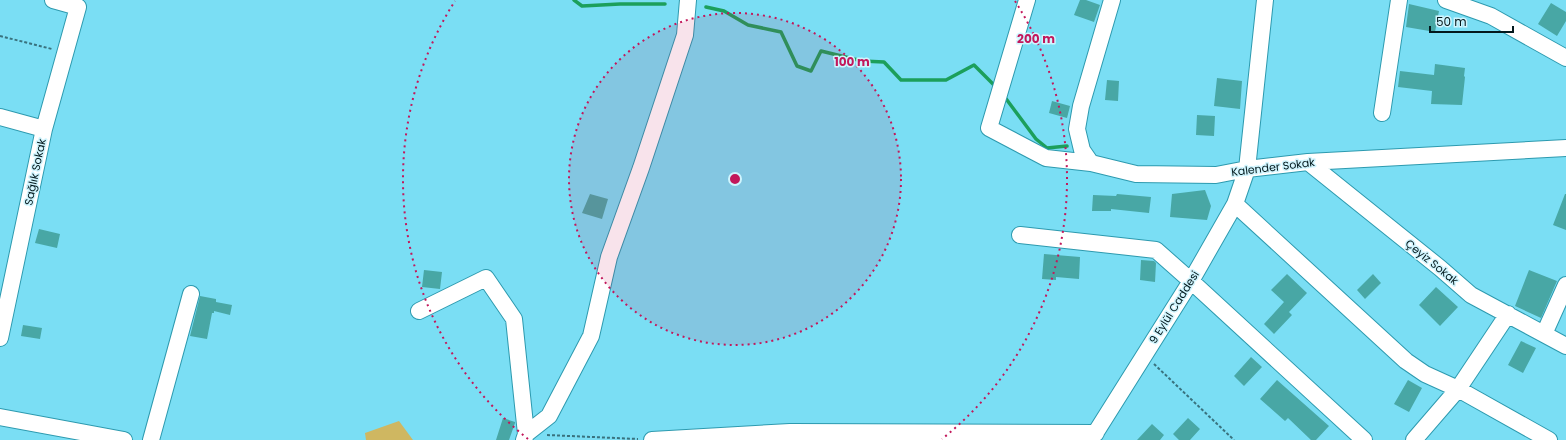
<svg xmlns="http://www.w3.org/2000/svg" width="1566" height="440" viewBox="0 0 1566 440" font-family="Poppins,sans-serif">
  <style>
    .green { fill: #cfb761 }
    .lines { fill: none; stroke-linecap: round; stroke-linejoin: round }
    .stream { stroke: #1c9f5b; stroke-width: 3.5 }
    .building { fill: #48a7a5 }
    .minor-casing { stroke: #2d9aaf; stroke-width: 18 }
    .path { stroke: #39727e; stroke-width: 2; stroke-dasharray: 3 2; stroke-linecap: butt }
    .minor { stroke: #fff; stroke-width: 16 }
    .ring { fill: none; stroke: #c2185b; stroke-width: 2; stroke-dasharray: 2 4 }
    .labels { text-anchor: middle; stroke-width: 3; stroke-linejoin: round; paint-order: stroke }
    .street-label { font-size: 11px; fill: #03181c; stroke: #d1f5fe }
    .centre { fill: #c2185b; stroke: #d1f5fe; stroke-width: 2 }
    .ring-label { font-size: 12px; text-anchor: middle; font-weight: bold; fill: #c2185b; stroke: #d1f5fe; stroke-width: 3; stroke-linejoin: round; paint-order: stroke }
  </style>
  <rect width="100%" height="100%" fill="#7adef4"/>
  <path class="green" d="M 399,421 L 413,440 L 366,440 L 365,433 Z"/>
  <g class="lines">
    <path class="stream" d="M 574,0 L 582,6 L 620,4 L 665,4
      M 706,7 L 724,11 L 748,25 L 781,32 L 797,66 L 811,71 L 821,51 L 862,61 L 884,62 L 901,80 L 946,80 L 974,65 L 996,87
      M 1004,96 L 1036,139 L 1047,148 L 1067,146"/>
  </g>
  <path class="building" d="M 1080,0 L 1086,0 L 1100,5 L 1094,22 L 1074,15 Z
    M 1551,3 L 1566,12 L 1566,21 L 1557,36 L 1538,24 Z
    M 1409,4 L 1439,11 L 1435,32 L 1406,27 Z
    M 1435,64 L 1465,68 L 1464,76 L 1465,77 L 1462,105 L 1431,104 L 1432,91 L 1398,87 L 1400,71 L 1434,75 Z
    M 1217,78 L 1242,81 L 1240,109 L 1214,106 Z
    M 1107,80 L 1119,81 L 1118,101 L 1105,100 Z
    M 1052,101 L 1070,106 L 1067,118 L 1049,113 Z
    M 1197,115 L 1215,116 L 1214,136 L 1196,135 Z
    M 1205,190 L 1211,206 L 1207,220 L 1170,217 L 1172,194 Z
    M 590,194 L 608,199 L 602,219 L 582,213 Z
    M 1117,194 L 1151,197 L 1149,213 L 1111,209 L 1111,211 L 1092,211 L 1093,195 L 1116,196 Z
    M 1565,194 L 1566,194 L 1566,230 L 1553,225 Z
    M 39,229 L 60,234 L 57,248 L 35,243 Z
    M 1044,254 L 1080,257 L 1079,279 L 1056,277 L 1056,280 L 1042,279 Z
    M 1141,260 L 1154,261 L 1156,263 L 1155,282 L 1140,280 Z
    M 424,270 L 442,272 L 440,289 L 422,287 Z
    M 1529,270 L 1557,281 L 1541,318 L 1515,306 Z
    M 1287,274 L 1307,293 L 1289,312 L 1292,315 L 1274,334 L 1264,324 L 1284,302 L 1271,290 Z
    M 1373,274 L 1381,283 L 1365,299 L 1357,290 Z
    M 1436,287 L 1458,307 L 1440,326 L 1419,305 Z
    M 200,296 L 216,299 L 216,302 L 232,305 L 230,315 L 214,311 L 214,313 L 212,313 L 207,339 L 190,336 Z
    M 23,325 L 42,328 L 40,339 L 21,336 Z
    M 1521,341 L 1536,348 L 1523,373 L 1508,365 Z
    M 1251,357 L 1262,367 L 1244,386 L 1234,376 Z
    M 1277,380 L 1329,426 L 1316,440 L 1311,440 L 1288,418 L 1285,421 L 1260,399 Z
    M 1408,380 L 1422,388 L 1409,412 L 1394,404 Z
    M 503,418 L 515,422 L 515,423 L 509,440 L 496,440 Z
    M 1188,418 L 1200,429 L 1190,440 L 1179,440 L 1173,434 Z
    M 1152,424 L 1164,435 L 1160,440 L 1137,440 Z"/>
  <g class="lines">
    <g class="minor-casing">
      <path id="minor" d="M 1027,0 L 989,128 L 1046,158 L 1091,163 L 1136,174 L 1216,175 L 1247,169 L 1308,162 L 1566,148
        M 1446,0 L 1491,16 L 1566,58
        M 1382,113 L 1399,0
        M 0,117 L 44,129
        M 1308,162 L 1440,268 L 1471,295 L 1566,346
        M 1091,163 L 1082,150 L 1077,129 L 1081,106 L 1112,0
        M 1235,204 L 1406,361 L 1425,374 L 1458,389 L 1549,440
        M 1020,235 L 1156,250 L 1191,281 L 1364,440
        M 419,311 L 486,278 L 514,319 L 526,434 L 524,440
        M 1544,334 L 1566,285
        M 0,338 L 44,129 L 78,7 L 53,0
        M 0,417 L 124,440
        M 526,434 L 549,416 L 591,336 L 609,257 L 641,168 L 685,35 L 688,0
        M 151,440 L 191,294
        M 652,440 L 790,432 L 1096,433
        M 1091,440 L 1191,281 L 1235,204 L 1247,169 L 1265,0
        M 1414,440 L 1458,389 L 1508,314"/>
    </g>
    <path class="path" d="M 0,36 L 52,49
      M 1154,364 L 1234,440
      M 547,435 L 638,439"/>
    <use href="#minor" class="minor"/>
  </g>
  <circle cx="735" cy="179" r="166" fill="#c2185b" fill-opacity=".12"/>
  <g class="ring">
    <circle cx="735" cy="179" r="166"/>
    <path d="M528 439A332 332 0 0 1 455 1M1015 1A332 332 0 0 1 942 439"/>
  </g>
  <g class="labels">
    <g class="street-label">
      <text transform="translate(1273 167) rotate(-7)" y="4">Kalender Sokak</text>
      <text transform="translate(35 172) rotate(-78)" y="4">Sağlık Sokak</text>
      <text transform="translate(1432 262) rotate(39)" y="4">Çeyiz Sokak</text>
      <text transform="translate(1174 307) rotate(-58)" y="4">9 Eylül Caddesi</text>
    </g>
  </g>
  <circle cx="735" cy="179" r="6" class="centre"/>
  <g class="ring-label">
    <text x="1036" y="43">200 m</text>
    <text x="852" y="66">100 m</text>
  </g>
  <path d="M1430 26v6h83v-6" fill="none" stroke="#03181c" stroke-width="2"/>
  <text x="1436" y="26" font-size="12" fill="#03181c" stroke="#d1f5fe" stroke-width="3" paint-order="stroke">50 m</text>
</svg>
